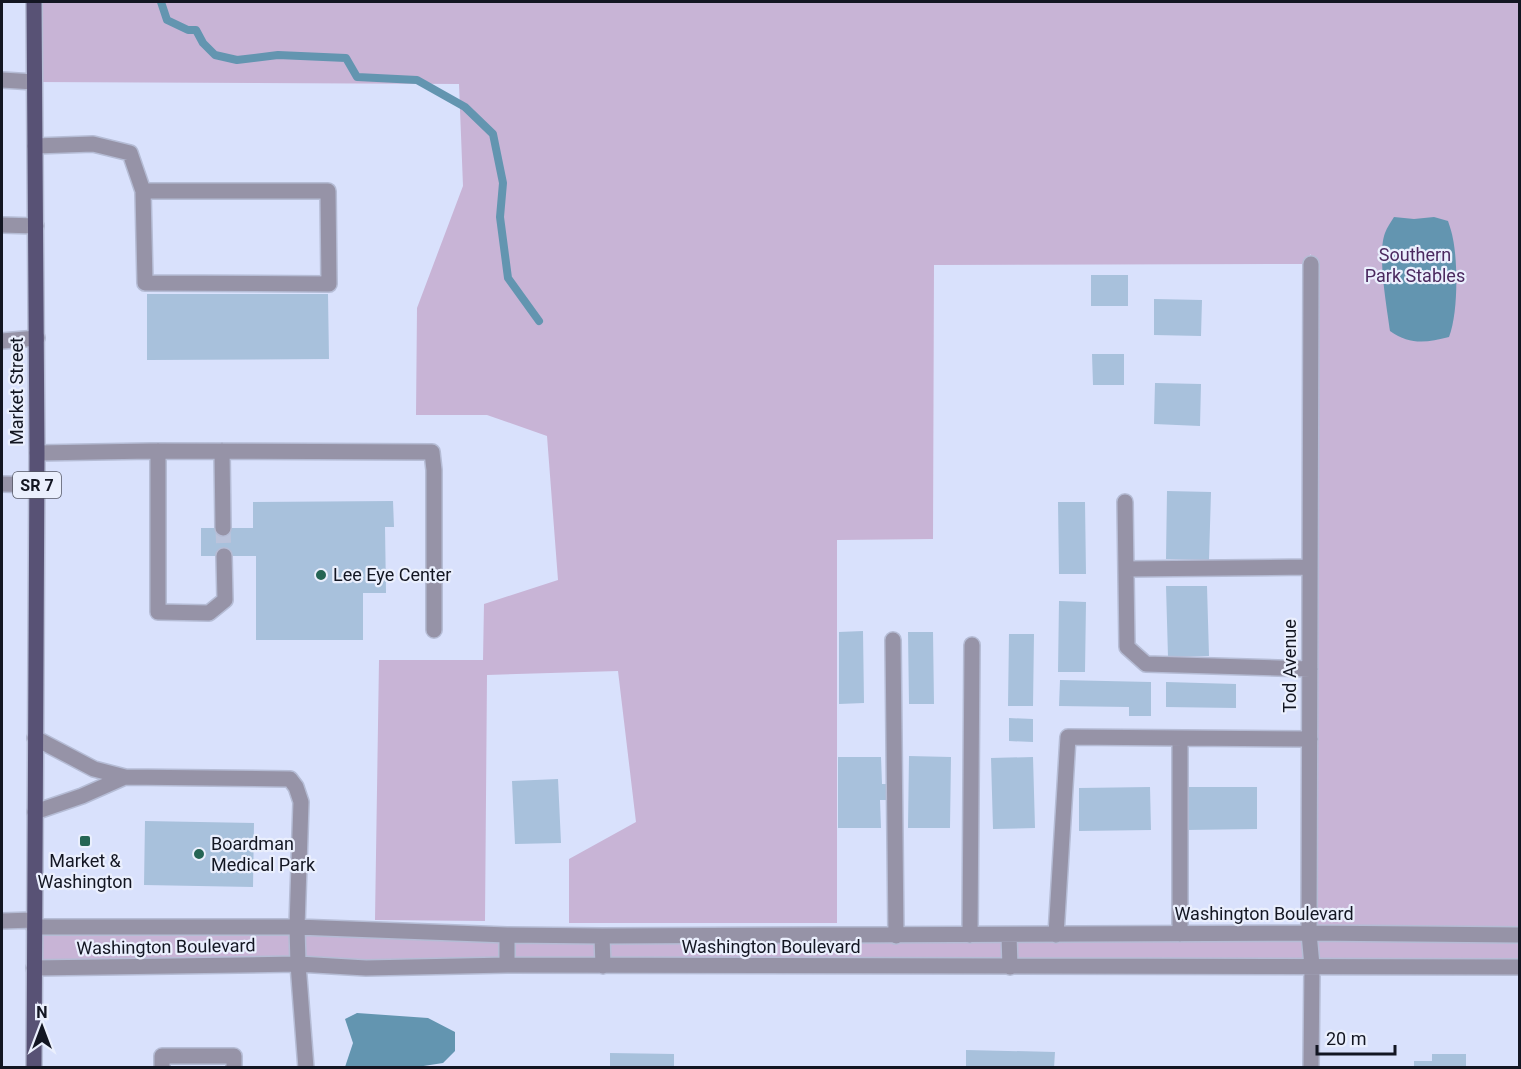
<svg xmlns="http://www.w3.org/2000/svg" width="1521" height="1069" viewBox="0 0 1521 1069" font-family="Roboto,sans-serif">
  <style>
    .green { fill: #c8b4d6 }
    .water { fill: #6395b0 }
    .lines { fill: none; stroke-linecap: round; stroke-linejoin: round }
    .stream { stroke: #6395b0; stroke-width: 8 }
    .building { fill: #a8c1dc }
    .minor-tunnel { stroke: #bbc3db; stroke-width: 15; stroke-dasharray: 15 8; stroke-linecap: butt }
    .minor-casing { stroke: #b5bcd5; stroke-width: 18 }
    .major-casing { stroke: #b5bcd5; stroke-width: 18 }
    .minor { stroke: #9693a7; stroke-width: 15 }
    .major { stroke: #585275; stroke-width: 15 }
    .poi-dot { fill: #256554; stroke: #eaeffd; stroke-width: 2 }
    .labels { text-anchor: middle; stroke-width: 4.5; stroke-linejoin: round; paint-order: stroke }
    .shield { fill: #eaeffd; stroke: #545764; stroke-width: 1.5 }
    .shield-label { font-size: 16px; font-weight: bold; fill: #131622 }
    .park-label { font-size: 18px; fill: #4b295f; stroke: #eaeffd }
    .street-label { font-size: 18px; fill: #131622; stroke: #eaeffd }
    .poi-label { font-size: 18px; fill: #131622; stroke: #eaeffd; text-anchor: start }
  </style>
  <rect width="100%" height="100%" fill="#d9e1fc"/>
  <path class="green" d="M 34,2 L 1519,2 L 1519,967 L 34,968 L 34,927 L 1309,933 L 1311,264 L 1311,254 L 1302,264 L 934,265 L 933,539 L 837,540 L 837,923 L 569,923 L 569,859 L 636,822 L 618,671 L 487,675 L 485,921 L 375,920 L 379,660 L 483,660 L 484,604 L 558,580 L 547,436 L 487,415 L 416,415 L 417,308 L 463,186 L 459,84 L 34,82 Z"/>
  <path class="water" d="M 1394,217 L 1414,219 L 1434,217 L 1448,221 C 1450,227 1452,233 1453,239 C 1458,264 1458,314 1449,337 C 1426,343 1410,345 1390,331 C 1387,308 1377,254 1385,233 C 1387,227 1391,222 1394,217 Z
    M 357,1013 L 428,1018 L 455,1032 L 455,1051 L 443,1063 L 417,1067 L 345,1067 L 353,1043 L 345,1019 Z"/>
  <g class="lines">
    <path class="stream" d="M 161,2 L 167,20 L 188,30 L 196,30 L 203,43 L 215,55 L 237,60 L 278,55 L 346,58 L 357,77 L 417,80 L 465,107 L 493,134 L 503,183 L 500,217 L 508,278 L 539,321"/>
  </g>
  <path class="building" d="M 1091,275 L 1128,275 L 1128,306 L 1091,306 Z
    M 147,294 L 328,294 L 329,359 L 147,360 Z
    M 1154,299 L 1202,300 L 1201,336 L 1154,335 Z
    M 1092,354 L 1124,354 L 1124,385 L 1093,385 Z
    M 1155,383 L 1201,384 L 1200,426 L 1154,424 Z
    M 1167,491 L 1211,492 L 1209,560 L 1166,559 Z
    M 393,501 L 394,527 L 385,527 L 386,593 L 363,593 L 363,640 L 256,640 L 256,556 L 201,556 L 201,528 L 253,528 L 253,502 Z
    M 1058,502 L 1085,502 L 1086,574 L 1059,574 Z
    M 1166,586 L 1207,586 L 1209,656 L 1168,657 Z
    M 1059,601 L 1086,602 L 1085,672 L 1058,672 Z
    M 863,631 L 864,703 L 839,704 L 839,632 Z
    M 908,632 L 933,632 L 934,704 L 909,704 Z
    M 1009,634 L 1034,634 L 1033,706 L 1008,706 Z
    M 1060,680 L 1151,682 L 1151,716 L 1129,716 L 1129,707 L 1059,706 Z
    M 1166,682 L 1236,684 L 1236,708 L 1166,707 Z
    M 1009,718 L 1033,719 L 1033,742 L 1009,741 Z
    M 909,756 L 951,757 L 950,828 L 908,828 Z
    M 838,757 L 881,757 L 882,784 L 889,784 L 889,800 L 880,800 L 881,828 L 838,828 Z
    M 1033,757 L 1035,828 L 993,829 L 991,758 Z
    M 558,779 L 561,843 L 515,844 L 512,781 Z
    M 1150,787 L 1151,830 L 1079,831 L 1079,788 Z
    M 1185,787 L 1257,787 L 1257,829 L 1186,830 Z
    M 145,821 L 254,823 L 253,887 L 144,885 Z
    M 966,1050 L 1055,1052 L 1054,1068 L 966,1068 Z
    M 610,1053 L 674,1054 L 674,1068 L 610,1068 Z
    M 1432,1054 L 1466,1054 L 1466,1068 L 1414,1068 L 1414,1061 L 1432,1061 Z"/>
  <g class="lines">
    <path class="minor-tunnel" d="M 223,528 L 224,556"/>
    <g class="minor-casing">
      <path id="minor" d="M 2,80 L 34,82
        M 35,146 L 93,144 L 130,153 L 143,191 L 145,283 L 329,284 L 328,191 L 143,191
        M 2,225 L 36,226
        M 1311,264 L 1309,933 L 1312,966 L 1311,1068
        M 2,341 L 37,338
        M 158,451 L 158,612 L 209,613 L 225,600 L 224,556
        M 222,451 L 223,528
        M 37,453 L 151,451 L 432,452 L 434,470 L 434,630
        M 2,484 L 37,485
        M 1125,502 L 1127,647 L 1146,664 L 1310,669
        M 1126,569 L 1310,567
        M 893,640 L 896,936
        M 35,738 L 94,769 L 125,777 L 290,779 L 296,787 L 301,802 L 297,927 L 298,964 L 306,1068
        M 1180,738 L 1180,934
        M 35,812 L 82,796 L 125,777
        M 2,921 L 34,920
        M 34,927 L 297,927 L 507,935 L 602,936 L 1309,933 L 1520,935
        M 507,935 L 507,965
        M 970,935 L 972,645
        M 1009,935 L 1010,967
        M 1056,935 L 1068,737 L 1310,739
        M 602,936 L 603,966
        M 34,968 L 298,964 L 366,968 L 507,965 L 1520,967
        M 162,1068 L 162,1056 L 234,1056 L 234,1068"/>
    </g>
    <g class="major-casing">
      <path id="major" d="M 34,1068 L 37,453 L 34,2"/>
    </g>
    <use href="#minor" class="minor"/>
    <use href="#major" class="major"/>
  </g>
  <g class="poi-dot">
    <circle cx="321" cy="575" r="6"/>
    <rect x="79" y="835" width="12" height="12" rx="3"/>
    <circle cx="199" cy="854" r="6"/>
  </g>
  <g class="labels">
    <rect class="shield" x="13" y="472" width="48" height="26" rx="4.5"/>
    <g class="shield-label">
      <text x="37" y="491">SR 7</text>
    </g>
    <g class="park-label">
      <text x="1415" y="261">Southern<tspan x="1415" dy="21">Park Stables</tspan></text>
    </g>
    <g class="street-label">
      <text transform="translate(17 391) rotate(-90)" y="6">Market Street</text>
      <text transform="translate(1290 666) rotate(-90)" y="6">Tod Avenue</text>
      <text x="1264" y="920">Washington Boulevard</text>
      <text transform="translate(166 947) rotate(-1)" y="6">Washington Boulevard</text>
      <text x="771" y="953">Washington Boulevard</text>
    </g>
    <g class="poi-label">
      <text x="333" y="581">Lee Eye Center</text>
      <text x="211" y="850">Boardman<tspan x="211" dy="21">Medical Park</tspan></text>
      <text x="85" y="867" text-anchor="middle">Market &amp;<tspan x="85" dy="21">Washington</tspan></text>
    </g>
  </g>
  <rect width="1521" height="1069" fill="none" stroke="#131622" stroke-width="6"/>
  <g transform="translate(42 1027)" stroke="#eaeffd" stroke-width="4.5" paint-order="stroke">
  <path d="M0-4.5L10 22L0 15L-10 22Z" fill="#131622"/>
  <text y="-9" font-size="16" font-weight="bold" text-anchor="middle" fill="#131622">N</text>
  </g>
  <path d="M1317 1045v9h78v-9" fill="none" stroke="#131622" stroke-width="3"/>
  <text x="1326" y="1045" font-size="18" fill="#131622" stroke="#eaeffd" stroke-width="4.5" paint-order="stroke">20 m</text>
</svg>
